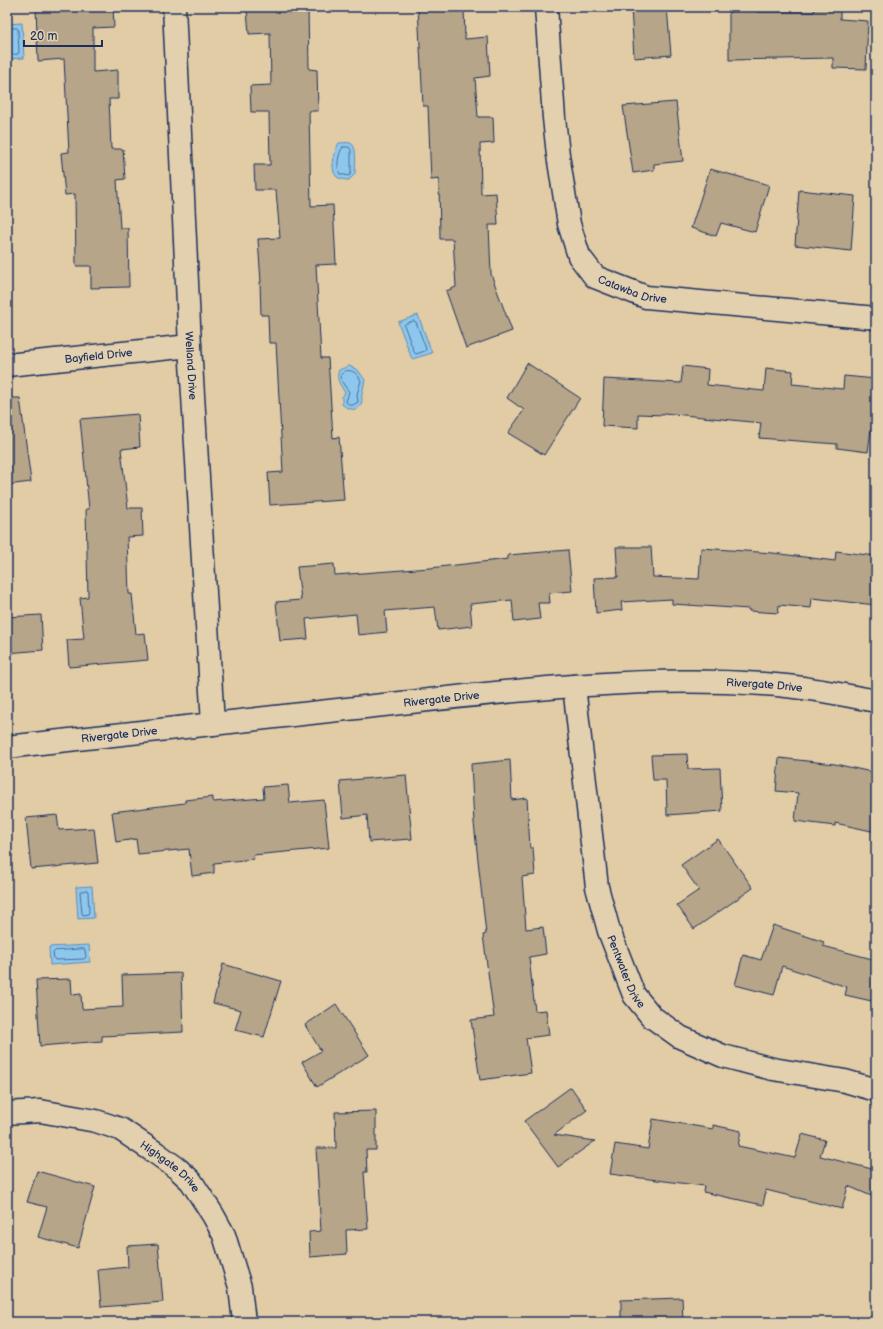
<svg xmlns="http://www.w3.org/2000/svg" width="883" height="1329" viewBox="0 0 883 1329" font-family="'Balsamiq Sans',sans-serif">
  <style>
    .water { fill: #8dc7ed; stroke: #5f8ab4 }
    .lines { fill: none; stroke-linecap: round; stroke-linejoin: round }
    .shore { stroke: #496c97; stroke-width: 1 }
    .building { fill: #b6a588; stroke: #1b2f5e }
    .minor-casing { stroke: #1b2f5e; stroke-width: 25 }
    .minor { stroke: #e3d0ae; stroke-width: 22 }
    .labels { text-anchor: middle; stroke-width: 4; stroke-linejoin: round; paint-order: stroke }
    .street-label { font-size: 11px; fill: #1b2f5e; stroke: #e3d0ae }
  </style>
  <rect width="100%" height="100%" fill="#e1cca6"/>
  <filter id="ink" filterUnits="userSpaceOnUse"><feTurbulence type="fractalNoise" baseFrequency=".025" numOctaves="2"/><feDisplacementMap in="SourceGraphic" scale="8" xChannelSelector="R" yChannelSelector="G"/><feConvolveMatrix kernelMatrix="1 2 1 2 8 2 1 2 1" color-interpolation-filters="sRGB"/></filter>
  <g filter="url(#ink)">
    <path class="water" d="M 22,23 L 24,58 L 7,59 L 7,24 Z
      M 339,143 C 342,143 347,142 350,143 C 358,145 355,167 355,174 L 349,180 C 345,180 340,179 337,177 C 329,170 335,150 339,143 Z
      M 418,315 L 432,353 L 412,359 L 398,322 Z
      M 349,366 L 358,370 L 365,380 C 364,385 363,389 362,394 C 361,397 363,400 361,404 C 358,413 347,409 342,404 L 342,397 L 345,393 C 341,385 335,380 339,370 Z
      M 92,886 L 94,918 L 78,919 L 76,887 Z
      M 89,945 L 90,962 L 50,965 L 49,947 Z"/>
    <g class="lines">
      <path class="shore" d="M 7,28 L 17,28 L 18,29 L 19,52 L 18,54 L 7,55
        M 343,147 L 349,147 L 351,150 L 351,173 L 349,176 L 340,174 C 336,168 338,153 343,147 Z
        M 414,321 L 416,322 L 426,349 L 425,351 L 416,354 L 414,352 L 404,325 L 405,324 Z
        M 345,371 C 353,369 358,374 361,381 L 357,394 L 358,402 L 353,405 L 350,405 L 346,402 L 349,392 L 342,382 L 341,375 Z
        M 82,891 L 87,890 L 88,892 L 89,912 L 88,914 L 83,915 L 82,913 L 80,892 Z
        M 84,949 L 85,951 L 86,957 L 84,959 L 56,960 L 54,959 L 53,953 L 55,951 Z"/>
    </g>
    <path class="building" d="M 36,7 L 113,7 L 114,27 L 93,28 L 93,72 L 118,70 L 118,99 L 109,99 L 111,149 L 123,149 L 125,179 L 117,180 L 120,228 L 128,228 L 129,287 L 91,288 L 91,266 L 76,266 L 75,194 L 65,195 L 61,153 L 69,152 L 64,59 L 38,61 Z
      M 251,7 L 308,7 L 309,69 L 317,70 L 318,111 L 309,111 L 311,206 L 333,205 L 336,264 L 316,265 L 321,358 L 328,358 L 333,438 L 339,437 L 344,500 L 270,505 L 268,473 L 283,472 L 276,343 L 269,343 L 268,315 L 261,315 L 260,282 L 261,282 L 258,239 L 280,238 L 276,190 L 255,190 L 254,165 L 270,165 L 269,112 L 251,112 L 250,86 L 271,85 L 270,33 L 249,34 L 247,10 L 252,10 Z
      M 418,7 L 464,7 L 465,39 L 488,37 L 490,76 L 475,78 L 478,117 L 493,117 L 494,143 L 480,144 L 481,194 L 496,193 L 498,225 L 489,225 L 491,274 L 512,331 L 466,348 L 446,291 L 456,287 L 453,239 L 440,239 L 439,179 L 431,180 L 428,106 L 423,106 Z
      M 631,7 L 667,7 L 671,55 L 634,58 Z
      M 729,7 L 757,7 L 757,12 L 814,12 L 815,7 L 840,7 L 840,19 L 868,21 L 866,69 L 833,68 L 833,58 L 729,60 Z
      M 676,102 L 683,161 L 654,164 L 654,170 L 633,173 L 623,106 Z
      M 710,169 L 769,185 L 755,232 L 721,223 L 716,236 L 691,228 Z
      M 799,190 L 855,196 L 851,251 L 795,245 Z
      M 527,363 L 580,398 L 544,455 L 508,433 L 524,410 L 507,398 Z
      M 683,366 L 708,369 L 707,385 L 764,391 L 766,368 L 793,371 L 792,384 L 843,389 L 844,376 L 876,379 L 876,429 L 871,429 L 868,452 L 837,448 L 837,444 L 759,438 L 761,423 L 664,413 L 664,415 L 638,414 L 638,428 L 602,426 L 604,379 L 681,383 Z
      M 7,398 L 20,398 L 31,482 L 7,485 Z
      M 138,414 L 140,447 L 121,449 L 128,508 L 142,508 L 143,536 L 127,537 L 129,594 L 132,594 L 136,634 L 145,633 L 148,660 L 69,667 L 67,640 L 84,639 L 80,598 L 88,597 L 86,509 L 89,509 L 80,419 Z
      M 616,547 L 651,547 L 653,577 L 699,579 L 701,548 L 773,553 L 835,561 L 836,551 L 876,556 L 876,605 L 812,598 L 811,608 L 779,605 L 778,613 L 749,611 L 749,609 L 672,604 L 672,599 L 621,602 L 622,610 L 596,613 L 594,578 L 618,577 Z
      M 568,550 L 572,591 L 549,593 L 550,603 L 538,603 L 540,619 L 514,622 L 512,600 L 470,604 L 472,626 L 438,630 L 435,607 L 385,611 L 387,632 L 358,635 L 356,614 L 306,619 L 308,639 L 280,641 L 276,602 L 301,600 L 297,567 L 334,564 L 335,575 L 430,568 L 508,559 L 508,555 Z
      M 41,615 L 43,650 L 7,653 L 7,617 Z
      M 687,754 L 688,769 L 720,768 L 722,811 L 667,815 L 666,780 L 653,780 L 651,755 Z
      M 779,758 L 835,764 L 876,773 L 876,832 L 835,823 L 835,826 L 795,821 L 798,793 L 776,791 Z
      M 510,760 L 512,800 L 527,798 L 530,848 L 533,848 L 535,875 L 522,877 L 526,929 L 543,927 L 546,954 L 529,957 L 535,1011 L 546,1010 L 549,1035 L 526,1038 L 531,1073 L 480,1080 L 471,1020 L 494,1017 L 483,935 L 486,934 L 474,823 L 471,764 Z
      M 406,775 L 412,839 L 369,842 L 367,815 L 343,818 L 340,781 Z
      M 288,785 L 290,803 L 324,800 L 329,848 L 253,855 L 254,859 L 214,863 L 214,873 L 192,876 L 189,849 L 138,854 L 136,839 L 116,842 L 112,812 L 185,803 L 185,800 L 213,797 L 213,802 L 264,798 L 263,787 Z
      M 57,815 L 59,830 L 94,828 L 98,863 L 31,869 L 26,818 Z
      M 718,839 L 753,888 L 694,929 L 677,905 L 699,890 L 681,865 Z
      M 773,925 L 824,942 L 823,946 L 876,960 L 876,1002 L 845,995 L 847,987 L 782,966 L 774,995 L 735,985 L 743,955 L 761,960 Z
      M 223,964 L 281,981 L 264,1037 L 235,1030 L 241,1010 L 213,1003 Z
      M 181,973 L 183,1032 L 102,1036 L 102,1041 L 40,1046 L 36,980 L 71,979 L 72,995 L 81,994 L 82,1009 L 123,1007 L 122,975 Z
      M 336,1004 L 369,1055 L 317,1087 L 302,1062 L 321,1051 L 305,1025 Z
      M 571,1087 L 587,1110 L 554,1135 L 595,1141 L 558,1167 L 524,1121 Z
      M 376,1111 L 376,1150 L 366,1150 L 367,1172 L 364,1172 L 368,1229 L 346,1230 L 347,1254 L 310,1257 L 309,1232 L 321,1231 L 316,1148 L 336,1148 L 335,1112 Z
      M 653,1119 L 713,1129 L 713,1125 L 741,1131 L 738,1146 L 795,1158 L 802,1134 L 825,1140 L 820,1156 L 876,1170 L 876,1198 L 848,1186 L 842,1209 L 766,1190 L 763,1205 L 703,1192 L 704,1186 L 610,1174 L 615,1144 L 648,1149 Z
      M 37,1171 L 95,1187 L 78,1248 L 38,1237 L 47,1207 L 27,1202 Z
      M 158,1244 L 163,1302 L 101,1307 L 98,1270 L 128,1267 L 127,1246 Z
      M 682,1298 L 683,1322 L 621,1322 L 621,1300 Z"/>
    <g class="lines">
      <g class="minor-casing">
        <g id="minor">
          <path id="s1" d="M 174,7 L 190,346 L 213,724"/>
          <path id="s2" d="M 546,7 L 554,118 L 558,155 L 569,224 L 579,256 L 595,277 L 646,297 L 876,318"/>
          <path id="s3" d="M 7,365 L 190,346"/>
          <path id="s4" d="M 574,686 L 597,887 L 609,931 L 634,995 L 652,1017 L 680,1037 L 723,1056 L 773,1069 L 845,1081 L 876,1090"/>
          <path id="s5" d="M 7,747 C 129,733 251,720 374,706 C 503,692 633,675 763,684 C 800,686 840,694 876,701"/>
          <path id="s6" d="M 7,1113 L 40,1111 L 96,1121 L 120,1129 L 156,1153 L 178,1169 L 191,1181 L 213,1215 L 224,1235 L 240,1287 L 244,1322"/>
        </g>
      </g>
      <use href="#minor" class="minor"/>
    </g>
  </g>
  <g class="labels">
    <g class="street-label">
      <text dy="4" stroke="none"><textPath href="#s2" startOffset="318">Catawba Drive</textPath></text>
      <text dy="4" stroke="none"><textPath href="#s3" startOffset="92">Bayfield Drive</textPath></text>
      <text dy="4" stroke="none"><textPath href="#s1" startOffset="359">Welland Drive</textPath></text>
      <text dy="4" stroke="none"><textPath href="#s5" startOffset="761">Rivergate Drive</textPath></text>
      <text dy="4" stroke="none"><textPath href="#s5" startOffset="437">Rivergate Drive</textPath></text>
      <text dy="4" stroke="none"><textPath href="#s5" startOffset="113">Rivergate Drive</textPath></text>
      <text dy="4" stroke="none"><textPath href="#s4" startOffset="292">Pentwater Drive</textPath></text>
      <text dy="4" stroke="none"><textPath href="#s6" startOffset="178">Highgate Drive</textPath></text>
    </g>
  </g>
  <rect width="883" height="1329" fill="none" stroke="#e3d0ae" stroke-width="24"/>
  <rect x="12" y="12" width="859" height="1305" fill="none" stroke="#1b2f5e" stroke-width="1.5" filter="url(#ink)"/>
  <path d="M24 40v6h78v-6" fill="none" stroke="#1b2f5e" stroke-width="2"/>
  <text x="30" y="40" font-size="12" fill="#1b2f5e" stroke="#e3d0ae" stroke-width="3" paint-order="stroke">20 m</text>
</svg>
